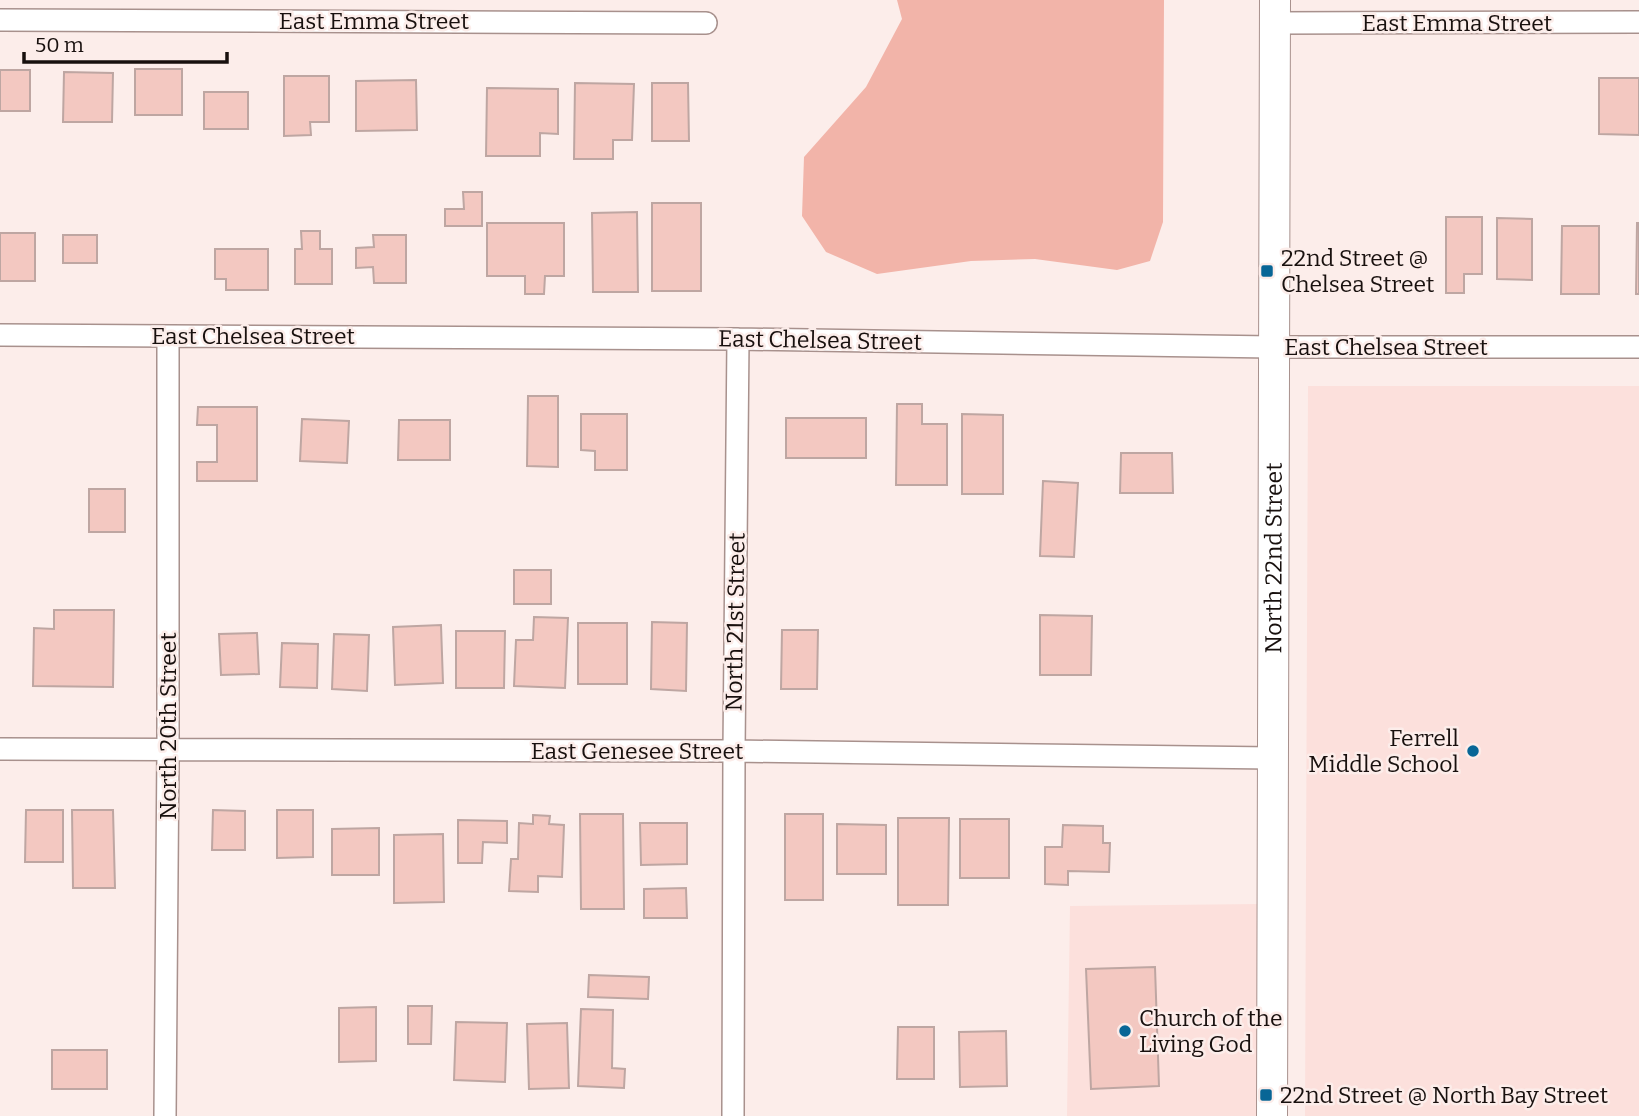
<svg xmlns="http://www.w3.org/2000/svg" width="1639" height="1116" viewBox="0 0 1639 1116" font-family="Bitter,serif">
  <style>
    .built { fill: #fce0dc }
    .green { fill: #f2b4a9 }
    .building { fill: #f3c8c1; stroke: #bea6a2; stroke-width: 2 }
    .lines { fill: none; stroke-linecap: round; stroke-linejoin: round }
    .minor-casing { stroke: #a8918d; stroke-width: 24 }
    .secondary-casing { stroke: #a8918d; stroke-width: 32 }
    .minor { stroke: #fff; stroke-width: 21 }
    .secondary { stroke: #fff; stroke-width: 30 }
    .poi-dot { fill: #086696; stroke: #fcedea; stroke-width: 2.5 }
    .labels { text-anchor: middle; stroke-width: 5; stroke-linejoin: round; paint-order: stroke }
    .street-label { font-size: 23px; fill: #18100e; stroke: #fcedea }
    .poi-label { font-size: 23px; fill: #18100e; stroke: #fcedea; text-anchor: start }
  </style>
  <rect width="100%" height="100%" fill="#fcedea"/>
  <path class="built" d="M 1308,386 L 1639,386 L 1639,1116 L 1305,1116 Z
    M 1259,904 L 1258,1116 L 1067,1116 L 1070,906 Z"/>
  <path class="green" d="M 897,0 L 1164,0 L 1163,222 L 1150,261 L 1117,270 L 1035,259 L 971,261 L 877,274 L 826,252 L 802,216 L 804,157 L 866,87 L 902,19 Z"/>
  <path class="building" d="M 135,69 L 182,69 L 182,115 L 135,115 Z
    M 0,70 L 30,70 L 30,111 L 0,111 Z
    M 64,72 L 113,73 L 112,122 L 63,122 Z
    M 284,76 L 329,76 L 329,122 L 310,122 L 311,135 L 284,136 Z
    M 1599,78 L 1639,78 L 1639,135 L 1599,134 Z
    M 416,80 L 417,130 L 356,131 L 356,81 Z
    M 575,83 L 634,84 L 632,140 L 613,140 L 613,159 L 574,159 Z
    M 652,83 L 688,83 L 689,141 L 652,141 Z
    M 487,88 L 558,89 L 558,134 L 540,133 L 540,156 L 486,156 Z
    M 204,92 L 248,92 L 248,129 L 204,129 Z
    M 463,192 L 482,192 L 482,226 L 445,226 L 445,209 L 464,209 Z
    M 652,203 L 701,203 L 701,291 L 652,291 Z
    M 637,212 L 638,292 L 593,292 L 592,213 Z
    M 1446,217 L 1482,217 L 1482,274 L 1464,274 L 1464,293 L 1446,293 Z
    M 1497,218 L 1532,219 L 1532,280 L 1497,279 Z
    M 487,223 L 564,223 L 564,276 L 545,276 L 544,294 L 525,294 L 525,276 L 487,276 Z
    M 1637,223 L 1639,223 L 1639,294 L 1636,294 Z
    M 1562,226 L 1599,226 L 1599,294 L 1561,294 Z
    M 301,231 L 320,231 L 320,249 L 332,249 L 332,284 L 295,284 L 295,249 L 302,249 Z
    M 0,233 L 35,233 L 35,281 L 0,281 Z
    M 63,235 L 97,235 L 97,263 L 63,263 Z
    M 373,235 L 406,235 L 406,283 L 374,283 L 373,267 L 356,268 L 356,248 L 374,247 Z
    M 215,249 L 268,249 L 268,290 L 226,290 L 226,279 L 215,279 Z
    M 528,396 L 558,396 L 558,467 L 527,466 Z
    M 897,404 L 922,404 L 922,424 L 947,424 L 947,485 L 896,485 Z
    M 198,407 L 257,407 L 257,481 L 197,481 L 197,462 L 217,462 L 217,425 L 197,425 Z
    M 581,414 L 627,414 L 627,470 L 595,470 L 595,451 L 581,450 Z
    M 962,414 L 1003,415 L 1003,494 L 962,494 Z
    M 786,418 L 866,418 L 866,458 L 786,458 Z
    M 302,419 L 349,421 L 347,463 L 300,461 Z
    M 399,420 L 450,420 L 450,460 L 398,460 Z
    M 1121,453 L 1172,453 L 1173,493 L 1120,493 Z
    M 1043,481 L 1078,483 L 1074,557 L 1040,556 Z
    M 89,489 L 125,489 L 125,532 L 89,532 Z
    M 514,570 L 551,570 L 551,604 L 514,604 Z
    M 54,610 L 114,610 L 113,687 L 33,686 L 34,628 L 54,629 Z
    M 1040,615 L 1092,616 L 1091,675 L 1040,675 Z
    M 534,617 L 568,618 L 565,688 L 514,686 L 516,640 L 533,640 Z
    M 652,622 L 687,623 L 686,691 L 651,689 Z
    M 578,623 L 627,623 L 627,684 L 578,684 Z
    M 441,625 L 443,683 L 395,685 L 393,627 Z
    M 782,630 L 818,630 L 817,689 L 781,689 Z
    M 456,631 L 505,631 L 504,688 L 456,688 Z
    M 257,633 L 259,674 L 221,675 L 219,634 Z
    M 334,634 L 369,635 L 367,691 L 332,689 Z
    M 282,643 L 318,644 L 317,688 L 280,687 Z
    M 26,810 L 63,810 L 63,862 L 25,862 Z
    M 72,810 L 113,810 L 115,888 L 73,888 Z
    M 213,810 L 245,811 L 245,850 L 212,850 Z
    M 277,810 L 313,810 L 313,857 L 277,858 Z
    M 580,814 L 623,814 L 624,909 L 581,909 Z
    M 785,814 L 823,814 L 823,900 L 785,900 Z
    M 533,815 L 550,816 L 549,824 L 564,825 L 562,877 L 538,876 L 538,892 L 509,891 L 511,859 L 518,859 L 519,823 L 533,824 Z
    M 898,818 L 949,818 L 948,905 L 898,905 Z
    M 960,819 L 1009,819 L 1009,878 L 960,878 Z
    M 458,820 L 507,821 L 507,843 L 483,842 L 482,863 L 458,863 Z
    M 640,823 L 687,823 L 687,864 L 641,865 Z
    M 837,824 L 886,825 L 886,874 L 837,874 Z
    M 1063,825 L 1103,826 L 1103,843 L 1110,843 L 1109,872 L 1068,871 L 1068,885 L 1045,884 L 1045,847 L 1062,847 Z
    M 379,828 L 379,875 L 332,875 L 332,829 Z
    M 443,834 L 444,902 L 394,903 L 394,835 Z
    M 686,888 L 687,918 L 644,918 L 644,889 Z
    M 1155,967 L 1159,1086 L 1091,1089 L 1086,969 Z
    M 589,975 L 649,977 L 648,999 L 588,997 Z
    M 408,1006 L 432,1006 L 431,1044 L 408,1044 Z
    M 376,1007 L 376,1061 L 339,1062 L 339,1008 Z
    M 581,1009 L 613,1010 L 612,1068 L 625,1069 L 624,1088 L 578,1086 Z
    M 456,1022 L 507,1023 L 505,1082 L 454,1080 Z
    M 567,1023 L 569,1088 L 529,1089 L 527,1024 Z
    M 898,1027 L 934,1027 L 934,1079 L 897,1079 Z
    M 1006,1031 L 1007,1086 L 960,1087 L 959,1032 Z
    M 52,1050 L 107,1050 L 107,1089 L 52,1089 Z"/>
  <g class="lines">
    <g class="minor-casing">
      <path id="minor" d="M 0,20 L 706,23
        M 1275,23 L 1639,22
        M 0,335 L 738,339 L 1275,347 L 1639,347
        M 0,749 L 734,751 L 1273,758
        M 165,1116 L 168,749 L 168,336
        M 733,1116 L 734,751 L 738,339"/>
    </g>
    <g class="secondary-casing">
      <g id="secondary">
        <path id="s1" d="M 1272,1116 L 1275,0"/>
      </g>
    </g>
    <use href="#minor" class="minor"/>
    <use href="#secondary" class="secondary"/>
  </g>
  <g class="poi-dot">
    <rect x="1260" y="264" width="14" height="14" rx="3.5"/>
    <circle cx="1473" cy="751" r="7"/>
    <circle cx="1125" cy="1031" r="7"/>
    <rect x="1259" y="1088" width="14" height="14" rx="3.5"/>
  </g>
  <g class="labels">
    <g class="street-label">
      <text x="374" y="29">East Emma Street</text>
      <text x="1457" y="31">East Emma Street</text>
      <text x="253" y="344">East Chelsea Street</text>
      <text transform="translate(820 340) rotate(1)" y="8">East Chelsea Street</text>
      <text x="1386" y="355">East Chelsea Street</text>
      <text dy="8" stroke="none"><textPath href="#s1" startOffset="558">North 22nd Street</textPath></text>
      <text transform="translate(735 622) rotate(-89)" y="8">North 21st Street</text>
      <text transform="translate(168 726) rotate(-90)" y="8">North 20th Street</text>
      <text x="637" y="759">East Genesee Street</text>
    </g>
    <g class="poi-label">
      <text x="1281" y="266">22nd Street @<tspan x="1281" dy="26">Chelsea Street</tspan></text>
      <text x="1459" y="746" text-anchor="end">Ferrell<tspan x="1459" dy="26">Middle School</tspan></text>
      <text x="1139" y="1026">Church of the<tspan x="1139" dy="26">Living God</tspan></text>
      <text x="1280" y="1103">22nd Street @ North Bay Street</text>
    </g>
  </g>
  <path d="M24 52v10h203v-10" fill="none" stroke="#18100e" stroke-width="3.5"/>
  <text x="35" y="52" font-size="21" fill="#18100e" stroke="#fcedea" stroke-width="5" paint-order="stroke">50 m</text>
</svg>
